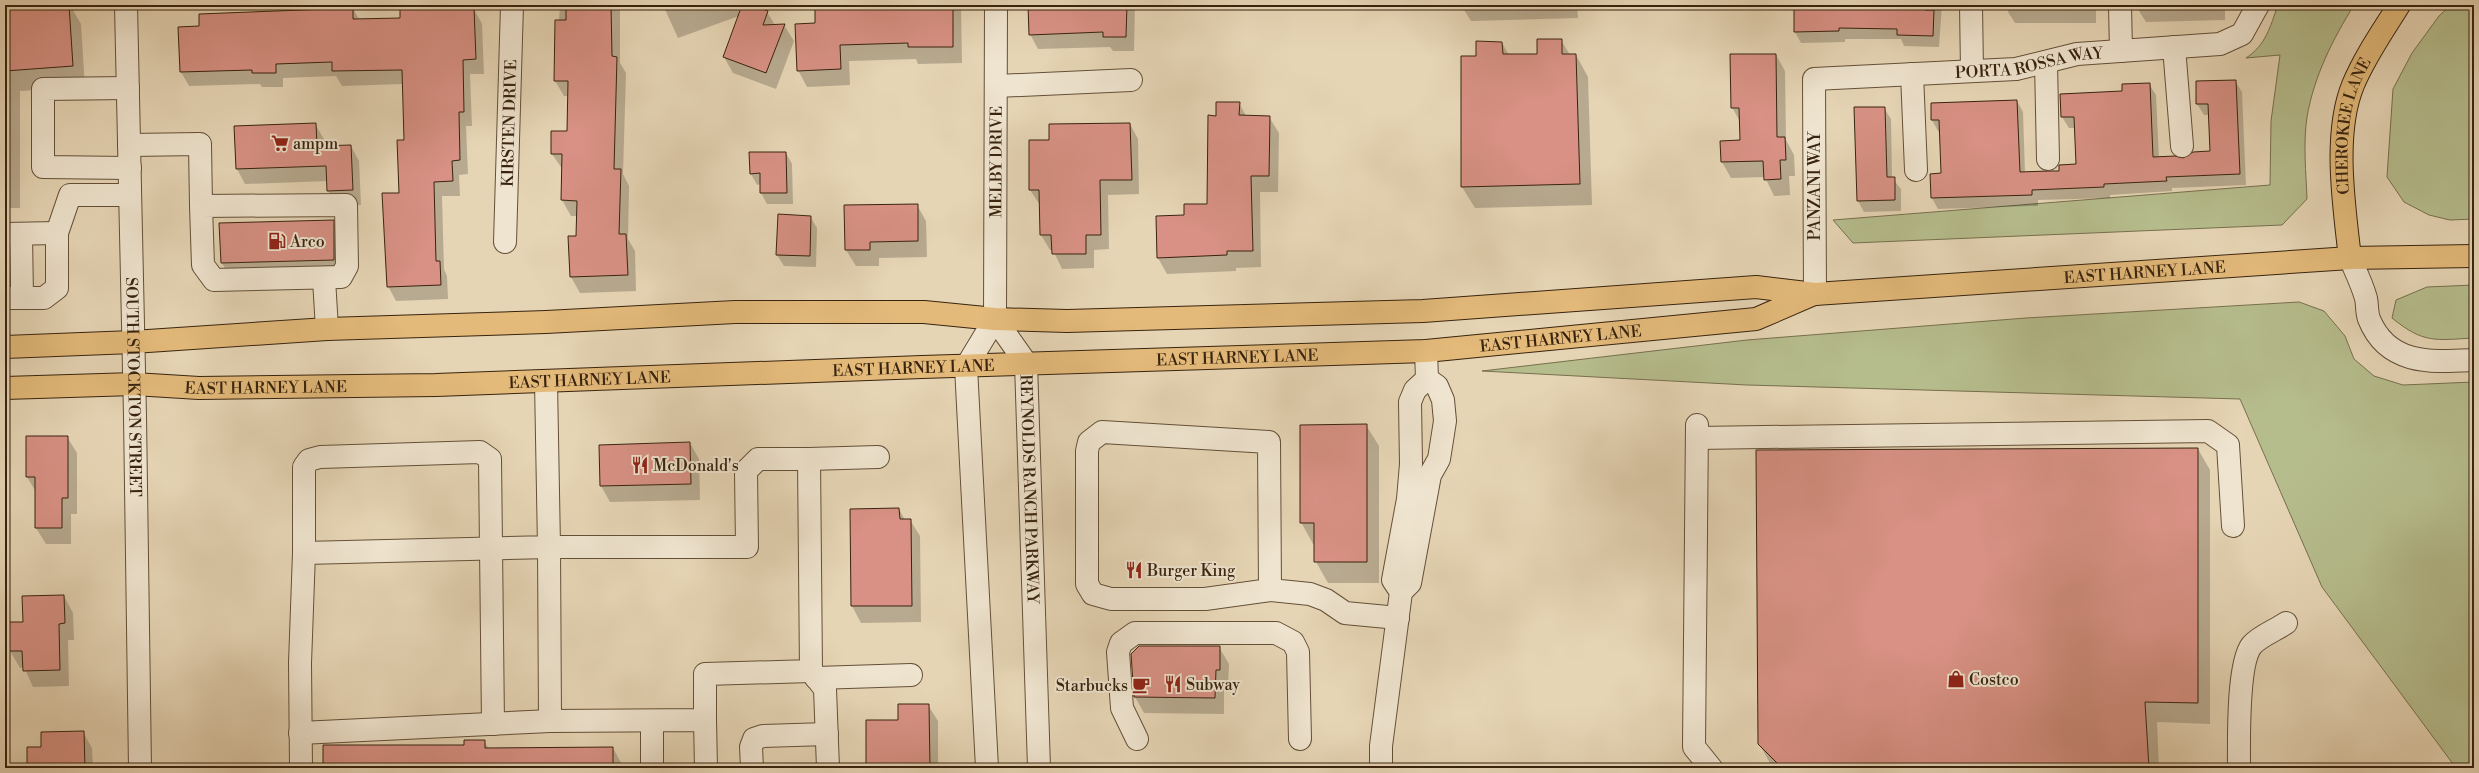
<svg xmlns="http://www.w3.org/2000/svg" width="2479" height="773" viewBox="0 0 2479 773" font-family="'Libre Bodoni',serif">
  <style>
    .green { fill: #b6bd8d; stroke: #77704e }
    .shadow { fill: #0003 }
    .building { fill: #d89184; stroke: #38230f }
    .lines { fill: none; stroke-linecap: round; stroke-linejoin: round }
    .minor-casing { stroke: #645038; stroke-width: 24 }
    .major-casing { stroke: #38230f; stroke-width: 24 }
    .minor { stroke: #efe4cf; stroke-width: 22 }
    .major { stroke: #e3ba7a; stroke-width: 22 }
    .labels { text-anchor: middle; stroke-width: 4; stroke-linejoin: round; paint-order: stroke }
    .street-label { font-size: 16px; fill: #38230f; stroke: #efe4cf }
    .poi-label { font-size: 16px; fill: #38230f; stroke: #efe4cf; text-anchor: start }
  </style>
  <rect width="100%" height="100%" fill="#e6d5b5"/>
  <filter id="stains"><feTurbulence type="fractalNoise" baseFrequency=".005" numOctaves="4"/><feColorMatrix values="0 0 0 0 .2 0 0 0 0 .09 0 0 0 0 .02 0 0 0 .5 -.17"/></filter>
  <radialGradient id="worn" r=".72"><stop offset=".6" stop-color="#630" stop-opacity="0"/><stop offset="1" stop-color="#630" stop-opacity=".3"/></radialGradient>
  <path class="green" d="M 2278,5 L 2354,5 C 2333,39 2314,76 2307,117 C 2303,143 2306,173 2307,199 L 2282,225 L 1853,243 L 1833,220 L 2270,185 L 2271,121 L 2280,55 L 2246,58 C 2266,45 2270,27 2278,5 Z
    M 2451,5 L 2474,5 L 2474,219 L 2450,220 L 2429,215 L 2404,202 L 2387,177 L 2393,89 L 2412,53 L 2439,16 Z
    M 2474,285 L 2474,338 C 2435,340 2424,344 2392,318 L 2396,300 L 2427,287 Z
    M 2299,302 L 2324,311 L 2345,336 L 2354,359 L 2374,376 L 2403,385 L 2474,382 L 2474,768 L 2456,768 L 2322,587 L 2240,399 L 1747,385 L 1482,371 L 1747,340 L 2026,318 Z"/>
  <path class="shadow" d="M 30,5 L 70,5 L 81,24 L 85,87 L 20,91 L 20,208 L 5,208 L 5,7 Z
    M 454,5 L 456,10 L 474,9 L 482,24 L 484,74 L 470,74 L 472,126 L 466,126 L 468,174 L 459,175 L 460,196 L 442,196 L 444,269 L 447,276 L 448,299 L 396,301 L 388,286 L 405,141 L 404,84 L 342,86 L 336,76 L 283,78 L 283,87 L 262,87 L 260,84 L 189,86 L 181,72 L 200,27 L 353,9 L 359,19 L 401,19 Z
    M 560,5 L 620,5 L 620,63 L 626,73 L 623,174 L 629,186 L 628,239 L 635,251 L 636,291 L 580,293 L 571,277 L 577,237 L 578,216 L 571,216 L 562,200 L 563,170 L 552,154 L 568,132 L 569,96 L 564,96 L 555,81 Z
    M 663,5 L 737,5 L 740,14 L 743,5 L 749,5 L 767,12 L 775,25 L 784,25 L 794,41 L 776,89 L 733,73 L 724,57 L 739,16 L 678,38 Z
    M 852,5 L 961,5 L 962,63 L 918,64 L 916,59 L 849,61 L 850,85 L 807,87 L 798,70 L 816,24 Z
    M 1029,5 L 1135,5 L 1134,51 L 1113,51 L 1110,47 L 1038,49 L 1030,34 Z
    M 1461,5 L 1577,5 L 1578,18 L 1471,21 Z
    M 1795,5 L 1942,5 L 1939,47 L 1904,46 L 1901,39 L 1845,39 L 1845,42 L 1801,43 L 1795,32 Z
    M 2009,5 L 2096,5 L 2096,23 L 2015,23 L 2008,12 Z
    M 2139,5 L 2225,5 L 2225,20 L 2146,22 L 2139,11 Z
    M 1561,40 L 1570,55 L 1576,55 L 1588,77 L 1592,205 L 1475,208 L 1462,187 L 1477,57 L 1502,43 L 1509,55 L 1538,55 Z
    M 1776,55 L 1785,71 L 1786,140 L 1794,155 L 1795,176 L 1789,176 L 1790,195 L 1774,196 L 1765,177 L 1731,178 L 1722,162 L 1741,141 L 1740,122 L 1732,107 Z
    M 2235,81 L 2242,92 L 2246,185 L 2172,188 L 2172,191 L 2110,195 L 2110,198 L 2038,200 L 2038,206 L 1938,209 L 1932,198 L 1942,174 L 1941,131 L 1938,131 L 1932,120 L 1932,104 L 2017,101 L 2023,112 L 2025,173 L 2060,171 L 2077,165 L 2075,128 L 2069,128 L 2062,117 L 2149,84 L 2156,95 L 2159,158 L 2184,159 L 2211,152 L 2210,115 L 2204,115 L 2197,104 Z
    M 1239,103 L 1246,116 L 1269,117 L 1279,133 L 1278,192 L 1260,192 L 1261,267 L 1236,268 L 1236,271 L 1167,274 L 1158,258 L 1185,216 L 1208,205 L 1217,117 Z
    M 1884,108 L 1891,119 L 1892,178 L 1901,189 L 1901,211 L 1864,212 L 1858,201 Z
    M 315,124 L 324,139 L 324,147 L 351,146 L 359,161 L 361,205 L 337,206 L 328,191 L 328,181 L 245,184 L 237,169 Z
    M 1130,124 L 1138,139 L 1139,194 L 1108,195 L 1109,249 L 1094,250 L 1094,268 L 1062,269 L 1053,250 L 1050,250 L 1041,235 L 1040,205 L 1030,190 L 1030,141 L 1050,141 Z
    M 786,153 L 792,164 L 793,204 L 767,204 L 761,193 L 761,184 L 757,185 L 751,174 Z
    M 917,205 L 926,221 L 927,257 L 879,258 L 879,266 L 856,266 L 846,250 L 845,206 Z
    M 810,216 L 817,228 L 816,267 L 784,266 L 777,255 Z
    M 333,221 L 343,238 L 343,276 L 231,279 L 222,263 Z
    M 1366,425 L 1379,446 L 1379,583 L 1328,583 L 1316,562 L 1316,544 L 1313,544 L 1301,522 Z
    M 67,437 L 77,453 L 77,514 L 71,514 L 71,544 L 46,544 L 36,528 L 36,492 L 27,477 Z
    M 690,443 L 699,459 L 700,500 L 610,502 L 601,486 L 600,446 Z
    M 2198,449 L 2210,470 L 2210,724 L 2157,722 L 2159,768 L 1774,768 L 1771,765 L 1759,743 Z
    M 5,478 L 6,480 L 6,505 L 5,505 Z
    M 899,509 L 905,520 L 910,520 L 920,536 L 921,622 L 861,623 L 852,606 L 851,510 Z
    M 64,596 L 73,613 L 74,640 L 68,640 L 69,686 L 33,687 L 24,667 L 20,668 L 10,651 L 10,623 L 24,623 Z
    M 1219,647 L 1229,664 L 1228,686 L 1224,686 L 1224,714 L 1144,713 L 1135,697 Z
    M 928,705 L 938,721 L 938,768 L 867,768 L 899,721 Z
    M 83,732 L 92,748 L 93,768 L 28,768 L 42,748 Z
    M 484,741 L 489,749 L 613,748 L 624,768 L 324,768 Z"/>
  <path class="building" d="M 69,5 L 73,66 L 5,71 L 5,6 Z
    M 454,5 L 455,9 L 474,8 L 476,59 L 463,60 L 464,112 L 459,112 L 460,160 L 452,161 L 453,181 L 434,182 L 436,261 L 440,261 L 441,285 L 387,287 L 382,193 L 399,193 L 397,140 L 404,140 L 402,70 L 332,71 L 332,62 L 276,64 L 276,73 L 252,73 L 252,70 L 180,72 L 178,27 L 199,26 L 199,14 L 353,8 L 353,19 L 400,18 L 400,6 Z
    M 566,5 L 611,5 L 612,56 L 617,57 L 614,169 L 621,169 L 619,234 L 626,234 L 628,275 L 570,277 L 568,236 L 576,236 L 577,201 L 561,200 L 562,154 L 551,154 L 551,131 L 567,131 L 568,81 L 554,81 L 555,20 L 566,20 Z
    M 742,5 L 752,5 L 768,11 L 763,25 L 785,24 L 766,73 L 723,57 Z
    M 851,5 L 953,5 L 953,47 L 908,47 L 908,43 L 840,45 L 841,69 L 797,71 L 795,24 L 815,23 L 815,7 Z
    M 1028,5 L 1127,5 L 1126,37 L 1103,37 L 1103,32 L 1029,35 Z
    M 1794,5 L 1925,5 L 1925,10 L 1934,10 L 1933,36 L 1897,35 L 1897,29 L 1839,28 L 1839,31 L 1794,32 Z
    M 1537,39 L 1562,39 L 1562,54 L 1576,54 L 1580,184 L 1461,187 L 1461,56 L 1476,56 L 1476,41 L 1502,42 L 1503,54 L 1537,54 Z
    M 1730,54 L 1776,54 L 1777,137 L 1785,137 L 1786,160 L 1780,160 L 1781,179 L 1764,180 L 1763,161 L 1721,162 L 1720,141 L 1740,140 L 1739,108 L 1731,108 Z
    M 2236,80 L 2240,174 L 2166,177 L 2167,181 L 2104,184 L 2104,187 L 2032,190 L 2032,195 L 1931,198 L 1930,174 L 1941,173 L 1939,120 L 1931,120 L 1931,103 L 2017,100 L 2020,172 L 2049,171 L 2059,171 L 2059,165 L 2076,164 L 2074,117 L 2061,117 L 2060,94 L 2122,91 L 2122,84 L 2150,83 L 2153,157 L 2175,156 L 2183,158 L 2193,152 L 2210,151 L 2208,104 L 2196,104 L 2196,81 Z
    M 1216,102 L 1240,102 L 1239,115 L 1270,116 L 1269,176 L 1251,176 L 1253,251 L 1227,251 L 1227,255 L 1157,258 L 1156,216 L 1184,215 L 1184,204 L 1207,204 L 1208,115 L 1216,116 Z
    M 1854,107 L 1885,107 L 1887,177 L 1895,177 L 1895,200 L 1857,201 Z
    M 316,123 L 317,146 L 351,145 L 353,190 L 327,191 L 326,166 L 236,169 L 234,126 Z
    M 1130,123 L 1132,180 L 1100,180 L 1101,235 L 1086,235 L 1086,254 L 1052,254 L 1051,235 L 1040,235 L 1039,190 L 1029,190 L 1029,140 L 1049,140 L 1049,124 Z
    M 749,152 L 786,152 L 787,193 L 760,193 L 760,173 L 750,174 Z
    M 918,204 L 918,241 L 870,242 L 870,250 L 845,250 L 844,205 Z
    M 778,214 L 811,216 L 810,256 L 776,255 Z
    M 334,220 L 334,260 L 221,263 L 219,223 Z
    M 1367,424 L 1367,562 L 1314,562 L 1314,523 L 1300,523 L 1300,425 Z
    M 26,436 L 68,436 L 68,498 L 62,498 L 62,528 L 35,528 L 35,477 L 26,477 Z
    M 690,442 L 691,484 L 600,486 L 599,445 Z
    M 2198,448 L 2198,703 L 2145,702 L 2149,768 L 1782,768 L 1758,744 L 1756,450 Z
    M 899,508 L 900,519 L 911,519 L 912,606 L 851,606 L 850,509 Z
    M 64,595 L 65,623 L 59,624 L 60,670 L 23,671 L 22,651 L 9,651 L 9,622 L 23,622 L 22,596 Z
    M 1139,646 L 1220,646 L 1220,670 L 1216,670 L 1215,698 L 1134,697 L 1131,654 Z
    M 898,704 L 929,704 L 930,768 L 866,768 L 866,720 L 898,720 Z
    M 84,731 L 85,768 L 27,768 L 27,747 L 41,747 L 41,732 Z
    M 464,740 L 485,740 L 485,748 L 613,747 L 613,768 L 323,768 L 323,745 L 464,745 Z"/>
  <g class="lines">
    <g class="minor-casing">
      <g id="minor">
        <path id="s1" d="M 126,5 L 135,416 L 140,768"/>
        <path d="M 1971,5 L 1972,71"/>
        <path d="M 2120,5 L 2121,51"/>
        <path d="M 2174,47 L 2182,146"/>
        <path d="M 2046,62 L 2048,159"/>
        <path d="M 1912,74 L 1916,170"/>
        <path d="M 997,86 L 1131,80"/>
        <path d="M 128,88 L 43,89 L 43,167 L 130,168"/>
        <path d="M 129,145 L 200,144 L 201,206 L 346,205 L 347,266 L 341,277 L 214,280 L 203,265 L 201,206"/>
        <path d="M 5,234 L 57,233"/>
        <path d="M 21,234 L 22,298"/>
        <path id="s2" d="M 505,242 L 512,5"/>
        <path d="M 2350,258 C 2355,270 2361,282 2365,295 C 2368,302 2366,311 2369,319 C 2388,366 2432,362 2474,360"/>
        <path d="M 324,279 L 327,329"/>
        <path id="s3" d="M 1815,294 L 1814,79 L 2016,69 L 2077,54 L 2220,44 L 2242,34 L 2258,5"/>
        <path d="M 5,298 L 44,298 L 57,288 L 57,233 L 70,195 L 130,195"/>
        <path id="s4" d="M 995,319 L 1026,363 L 1039,768"/>
        <path id="s5" d="M 995,319 L 996,5"/>
        <path d="M 1697,425 L 1694,747 L 1711,768"/>
        <path d="M 1697,438 L 2208,431 L 2228,445 L 2233,526"/>
        <path d="M 809,459 L 878,457"/>
        <path d="M 304,553 L 304,467 L 309,460 L 320,457 L 480,452 L 490,459 L 493,724"/>
        <path d="M 1270,590 L 1205,599 L 1111,599 L 1093,594 L 1087,584 L 1087,451 L 1089,442 L 1102,432 L 1269,442 L 1270,590 L 1310,594 L 1326,600 L 1345,613 L 1398,618"/>
        <path d="M 1401,592 L 1410,583 L 1430,475 L 1439,459 L 1445,421 L 1443,400 L 1437,386 L 1427,379"/>
        <path d="M 811,671 L 825,689 L 828,768"/>
        <path d="M 816,678 L 911,675"/>
        <path d="M 705,720 L 705,674 L 811,671 L 809,459 L 758,459 L 746,471 L 747,547 L 549,547 L 550,721 L 705,720 L 706,768"/>
        <path d="M 652,721 L 652,768"/>
        <path d="M 300,733 L 550,721"/>
        <path d="M 1137,739 L 1122,708 L 1118,652 L 1121,643 L 1135,633 L 1276,633 L 1293,642 L 1298,652 L 1300,739"/>
        <path d="M 301,768 L 300,663 L 304,553 L 549,547 L 546,382"/>
        <path d="M 752,768 L 751,747 L 754,739 L 763,736 L 827,734"/>
        <path d="M 987,768 L 966,367 L 995,319"/>
        <path d="M 1381,768 L 1381,746 L 1401,592 L 1393,580 L 1408,499 L 1411,464 L 1410,402 L 1415,390 L 1427,379 L 1426,351"/>
        <path d="M 2239,768 C 2239,744 2237,663 2252,645 C 2260,636 2276,630 2286,623"/>
      </g>
    </g>
    <g class="major-casing">
      <g id="major">
        <path id="s6" d="M 2350,258 C 2344,205 2333,134 2353,85 C 2365,56 2383,31 2399,5"/>
        <path id="s7" d="M 5,347 L 133,342 L 327,329 L 546,322 L 735,312 L 924,312 L 995,319 L 1067,321 L 1423,311 L 1756,287 L 1815,294 L 2350,258 L 2474,256"/>
        <path id="s8" d="M 5,388 L 134,384 L 199,388 L 436,385 L 922,367 L 1426,351 L 1756,319 L 1814,294"/>
      </g>
    </g>
    <use href="#minor" class="minor"/>
    <use href="#major" class="major"/>
  </g>
  <defs>
    <g id="supermarket-bare" transform="scale(1.38)"><path d="M-6-5.5h2.5l.6 2H6L4.5 2H-2.5L-4.4-4H-6ZM-1.5 3.2a1.3 1.3 0 1 0 .1 0ZM3 3.2a1.3 1.3 0 1 0 .1 0Z" fill="#8f2418" stroke="#efe4cf" stroke-width="2.5" paint-order="stroke"/></g>
    <g id="fuel-bare" transform="scale(1.38)"><path d="M-5.5-6h7V0h2V4h1.3V-2.5L3-4.5l.8-.8L6-3V5H2.5V1h-1V6h-7ZM-4.2-4.7v3.2H.2V-4.7Z" fill="#8f2418" stroke="#efe4cf" stroke-width="2.5" paint-order="stroke"/></g>
    <g id="restaurant-bare" transform="scale(1.38)"><path d="M-5-6h1v4h1v-4h1v4h1v-4h1v5L-1.5 .5V6h-2V.5L-5-1ZM5-6V6H3V1.5H1.5Q1.5-4 5-6Z" fill="#8f2418" stroke="#efe4cf" stroke-width="2.5" paint-order="stroke"/></g>
    <g id="shop-bare" transform="scale(1.38)"><path d="M-5-2.5h2.3a2.7 3.5 0 0 1 5.4 0H5L5.5 6h-11ZM-1.5-2.5h3a1.5 2.3 0 0 0-3 0Z" fill="#8f2418" stroke="#efe4cf" stroke-width="2.5" paint-order="stroke"/></g>
    <g id="cafe-bare" transform="scale(1.38)"><path d="M-5.5-4.5H6V0H3Q3 3.5 0 3.5H-2.5Q-5.5 3.5-5.5 0ZM3-3.2v2h1.7v-2ZM-6 4.5H4V6H-6Z" fill="#8f2418" stroke="#efe4cf" stroke-width="2.5" paint-order="stroke"/></g>
  </defs>
  <g fill-rule="evenodd">
    <use href="#supermarket-bare" x="280" y="143"/>
    <use href="#fuel-bare" x="277" y="241"/>
    <use href="#restaurant-bare" x="640" y="465"/>
    <use href="#restaurant-bare" x="1134" y="570"/>
    <use href="#shop-bare" x="1956" y="679"/>
    <use href="#restaurant-bare" x="1173" y="684"/>
    <use href="#cafe-bare" x="1141" y="685"/>
  </g>
  <g class="labels">
    <g class="street-label">
      <text dy="6" stroke="none"><textPath href="#s3" startOffset="431">PORTA ROSSA WAY</textPath></text>
      <text dy="6" stroke="none"><textPath href="#s2" startOffset="119">KIRSTEN DRIVE</textPath></text>
      <text dy="6" stroke="none"><textPath href="#s6" startOffset="134">CHEROKEE LANE</textPath></text>
      <text dy="6" stroke="none"><textPath href="#s5" startOffset="157">MELBY DRIVE</textPath></text>
      <text transform="translate(1814 186) rotate(-90)" y="6">PANZANI WAY</text>
      <text dy="6" stroke="none"><textPath href="#s7" startOffset="2143">EAST HARNEY LANE</textPath></text>
      <text dy="6" stroke="none"><textPath href="#s8" startOffset="1557">EAST HARNEY LANE</textPath></text>
      <text dy="6" stroke="none"><textPath href="#s8" startOffset="1233">EAST HARNEY LANE</textPath></text>
      <text dy="6" stroke="none"><textPath href="#s8" startOffset="909">EAST HARNEY LANE</textPath></text>
      <text dy="6" stroke="none"><textPath href="#s8" startOffset="585">EAST HARNEY LANE</textPath></text>
      <text dy="6" stroke="none"><textPath href="#s1" startOffset="382">SOUTH STOCKTON STREET</textPath></text>
      <text dy="6" stroke="none"><textPath href="#s8" startOffset="261">EAST HARNEY LANE</textPath></text>
      <text dy="6" stroke="none"><textPath href="#s4" startOffset="180">REYNOLDS RANCH PARKWAY</textPath></text>
    </g>
    <g class="poi-label">
      <text x="293" y="149">ampm</text>
      <text x="290" y="247">Arco</text>
      <text x="653" y="471">McDonald's</text>
      <text x="1147" y="576">Burger King</text>
      <text x="1969" y="685">Costco</text>
      <text x="1186" y="690">Subway</text>
      <text x="1128" y="691" text-anchor="end">Starbucks</text>
    </g>
  </g>
  <rect width="2479" height="773" fill="none" stroke="#e6d5b5" stroke-width="20"/>
  <rect x="6" y="6" width="2467" height="761" fill="none" stroke="#38230f" stroke-width="2"/>
  <rect x="10" y="10" width="2459" height="753" fill="none" stroke="#38230f"/>
  <rect width="100%" height="100%" filter="url(#stains)"/>
  <rect width="100%" height="100%" fill="url(#worn)"/>
</svg>
